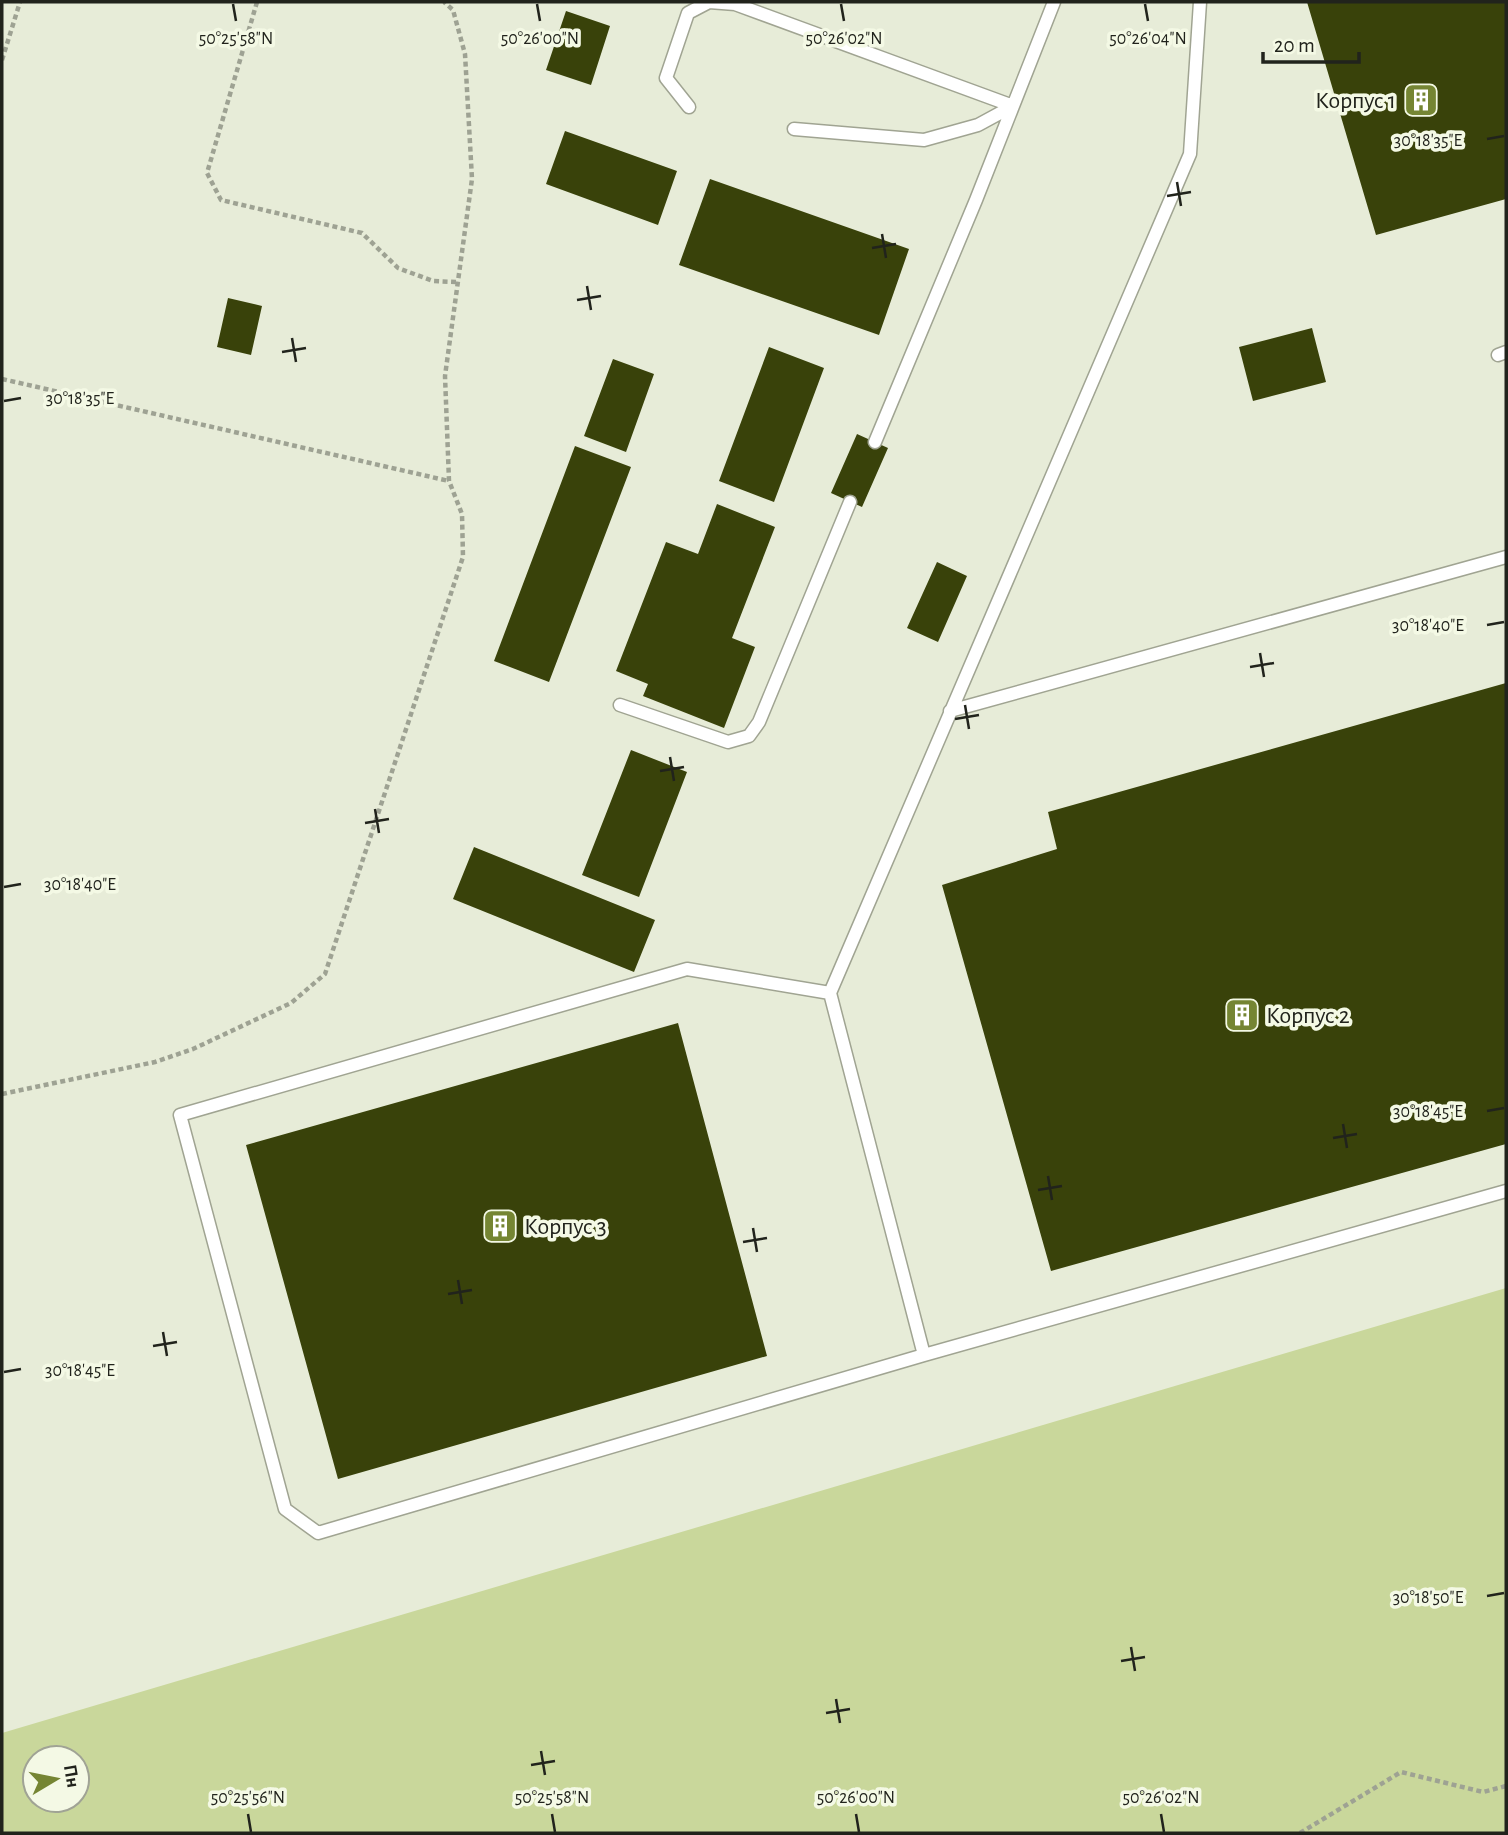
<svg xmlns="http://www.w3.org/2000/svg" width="1508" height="1835" viewBox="0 0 1508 1835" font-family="'Alegreya Sans',sans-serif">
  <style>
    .green { fill: #c9d79b; fill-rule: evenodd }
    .building { fill: #39420a }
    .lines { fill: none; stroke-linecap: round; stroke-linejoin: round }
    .lane-casing { stroke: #a0a492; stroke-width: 15 }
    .path { stroke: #9ea293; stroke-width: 4.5; stroke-dasharray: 5 3.5; stroke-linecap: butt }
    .lane { stroke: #fff; stroke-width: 12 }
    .ticks { fill: none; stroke: #21231c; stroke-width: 2.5 }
    .labels { text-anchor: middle; stroke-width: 7; stroke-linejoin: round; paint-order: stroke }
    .poi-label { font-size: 24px; fill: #21231c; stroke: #f4f9e5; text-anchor: start }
    .ticks-label { font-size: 18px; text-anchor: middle; fill: #21231c; stroke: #f4f9e5; stroke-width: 7; stroke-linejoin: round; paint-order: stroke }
  </style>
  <rect width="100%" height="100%" fill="#e7ecd8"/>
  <path class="green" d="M 1506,1288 L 1506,1833 L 2,1833 L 2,1733 ZM 35,1758 L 77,1758 L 77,1800 L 35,1800 Z"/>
  <path class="building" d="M 1307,2 L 1506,2 L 1506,199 L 1376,235 Z
    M 566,11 L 610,26 L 591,85 L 546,70 Z
    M 565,131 L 677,171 L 658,225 L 546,184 Z
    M 710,179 L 909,249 L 879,335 L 679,265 Z
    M 228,298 L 262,306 L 251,355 L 217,347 Z
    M 1312,328 L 1326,382 L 1253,401 L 1239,347 Z
    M 769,347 L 824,368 L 774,502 L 719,481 Z
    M 613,359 L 654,374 L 626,452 L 584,436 Z
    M 857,434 L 888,448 L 862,507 L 831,493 Z
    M 575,446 L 631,467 L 549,682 L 494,661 Z
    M 717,504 L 775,527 L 732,638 L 755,647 L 724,728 L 643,696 L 648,684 L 616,671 L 666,542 L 698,554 Z
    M 937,562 L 967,576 L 938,642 L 907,628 Z
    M 1506,683 L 1506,1144 L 1051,1271 L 942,885 L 1057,849 L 1048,812 Z
    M 631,750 L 687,772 L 639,897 L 582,875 Z
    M 474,847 L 655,920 L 634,972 L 453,899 Z
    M 678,1023 L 767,1356 L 338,1479 L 246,1145 Z"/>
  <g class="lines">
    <g class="lane-casing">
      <path id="lane" d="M 1200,2 L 1190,154 L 830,993 L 687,969 L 180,1115 L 285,1509 L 318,1533 L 924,1355 L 1506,1191
        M 689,107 L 666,78 L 688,13 L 709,2 L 735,4 L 1013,106
        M 794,129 L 924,140 L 978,125 L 1013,106
        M 1498,355 L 1506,352
        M 875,442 L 976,200 L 1054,2
        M 620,705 L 728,742 L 749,736 L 759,722 L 850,502
        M 950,711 L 1506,557
        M 830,993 L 924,1355"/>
    </g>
    <path class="path" d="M 257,2 L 207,173 L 221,200 L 362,233 L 398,268 L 433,281 L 456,282
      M 2,60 L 20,2
      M 2,379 L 449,481
      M 2,1094 L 155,1062 L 193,1049 L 291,1003 L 325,974 L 463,557 L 462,514 L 449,481 L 445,376 L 472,179 L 465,54 L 453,10 L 444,2
      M 1300,1833 L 1401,1772 L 1483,1792 L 1506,1786"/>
    <use href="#lane" class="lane"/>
  </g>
  <path class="ticks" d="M 233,4 L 236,21M 537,4 L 540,21M 841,4 L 844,21M 1145,4 L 1148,21M 1487,139 L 1504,136M 1177,182 L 1181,206M 1167,196 L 1191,192M 882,234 L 886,258M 872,248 L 896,244M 587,286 L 591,310M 577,300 L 601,296M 292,338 L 296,362M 282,352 L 306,348M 4,401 L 21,398M 1487,625 L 1504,622M 1260,653 L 1264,677M 1250,667 L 1274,663M 965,705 L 969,729M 955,719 L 979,715M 670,757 L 674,781M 660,771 L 684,767M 375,809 L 379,833M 365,823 L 389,819M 4,887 L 21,884M 1487,1111 L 1504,1108M 1343,1124 L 1347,1148M 1333,1138 L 1357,1134M 1048,1176 L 1052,1200M 1038,1190 L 1062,1186M 753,1228 L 757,1252M 743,1242 L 767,1238M 458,1280 L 462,1304M 448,1294 L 472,1290M 163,1332 L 167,1356M 153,1346 L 177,1342M 4,1372 L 21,1369M 1487,1596 L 1504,1593M 1131,1647 L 1135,1671M 1121,1661 L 1145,1657M 836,1699 L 840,1723M 826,1713 L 850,1709M 541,1751 L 545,1775M 531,1765 L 555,1761M 248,1814 L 251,1832M 552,1814 L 555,1832M 856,1814 L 859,1832M 1161,1814 L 1164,1832"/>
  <defs>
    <g id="building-square" transform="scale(1.75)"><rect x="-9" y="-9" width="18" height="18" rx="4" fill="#758533" stroke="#f4f9e5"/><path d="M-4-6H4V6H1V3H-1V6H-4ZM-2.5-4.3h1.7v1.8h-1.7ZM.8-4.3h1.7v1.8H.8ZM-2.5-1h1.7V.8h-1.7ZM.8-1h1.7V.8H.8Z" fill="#fff"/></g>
  </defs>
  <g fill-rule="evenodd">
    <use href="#building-square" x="1421" y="100"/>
    <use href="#building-square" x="1242" y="1015"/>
    <use href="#building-square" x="500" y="1226"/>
  </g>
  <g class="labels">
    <g class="poi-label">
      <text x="1396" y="108" text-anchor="end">Корпус 1</text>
      <text x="1266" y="1023">Корпус 2</text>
      <text x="524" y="1234">Корпус 3</text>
    </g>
  </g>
  <g class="ticks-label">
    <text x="236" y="44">50°25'58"N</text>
    <text x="540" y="44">50°26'00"N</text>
    <text x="844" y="44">50°26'02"N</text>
    <text x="1148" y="44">50°26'04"N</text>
    <text x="1428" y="146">30°18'35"E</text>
    <text x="80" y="404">30°18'35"E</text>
    <text x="1428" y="631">30°18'40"E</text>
    <text x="80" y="890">30°18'40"E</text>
    <text x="1428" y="1117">30°18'45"E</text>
    <text x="80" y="1376">30°18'45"E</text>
    <text x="1428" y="1603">30°18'50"E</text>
    <text x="248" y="1803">50°25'56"N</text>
    <text x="552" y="1803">50°25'58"N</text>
    <text x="856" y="1803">50°26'00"N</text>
    <text x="1161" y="1803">50°26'02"N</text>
  </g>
  <rect width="1508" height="1835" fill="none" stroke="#21231c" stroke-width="7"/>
  <g transform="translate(56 1779) rotate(80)"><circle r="33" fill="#f4f9e5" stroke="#a0a395" stroke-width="2"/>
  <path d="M0-5L12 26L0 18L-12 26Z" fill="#758533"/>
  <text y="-10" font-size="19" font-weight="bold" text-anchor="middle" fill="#21231c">Пн</text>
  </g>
  <path d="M1263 52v10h96v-10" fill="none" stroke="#21231c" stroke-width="3.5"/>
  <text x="1274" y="52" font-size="21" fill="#21231c" stroke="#f4f9e5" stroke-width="5" paint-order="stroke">20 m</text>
</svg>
